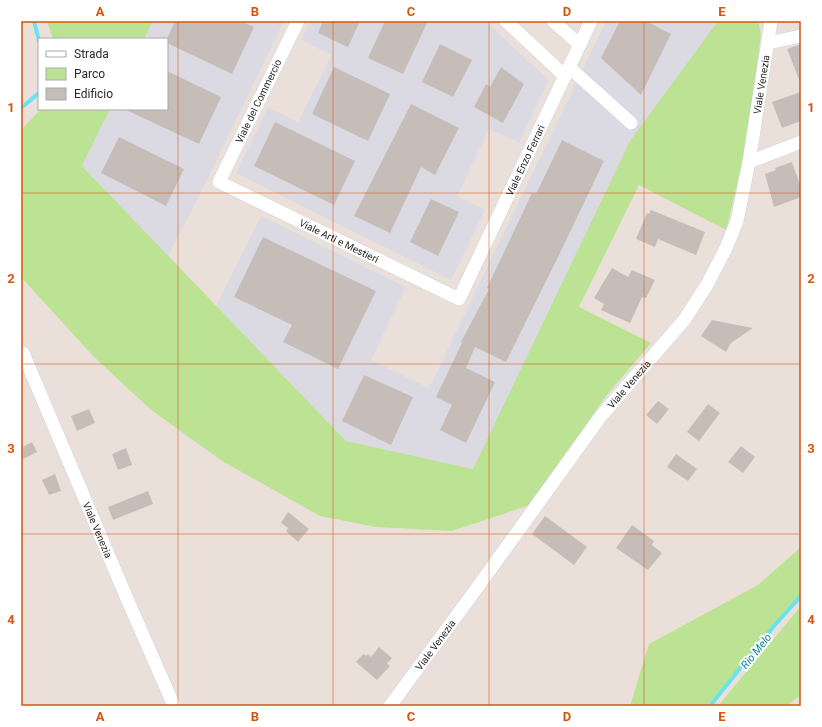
<svg xmlns="http://www.w3.org/2000/svg" width="822" height="727" viewBox="0 0 822 727" font-family="Roboto,sans-serif">
  <style>
    .industrial { fill: #dbdae3 }
    .green { fill: #bce294 }
    .lines { fill: none; stroke-linecap: round; stroke-linejoin: round }
    .stream { stroke: #69e3ef; stroke-width: 4 }
    .building { fill: #c6bdb9 }
    .minor-casing { stroke: #ced5e1; stroke-width: 14 }
    .minor { stroke: #fff; stroke-width: 13 }
    .grid { fill: none; stroke: #d5540f; stroke-width: 1; stroke-opacity: 0.55 }
    .labels { text-anchor: middle; stroke-width: 4; stroke-linejoin: round; paint-order: stroke }
    .street-label { font-size: 10px; fill: #282828; stroke: #fff }
    .water-label { font-size: 11px; font-style: italic; fill: #0c8098; stroke: #fff }
    .neatline { fill: none; stroke: #d5540f; stroke-width: 1.5 }
    .grid-label { font-size: 13px; text-anchor: middle; font-weight: bold; fill: #d5540f }
  </style>
  <rect width="100%" height="100%" fill="#ebe0d9"/>
  <path class="industrial" d="M 153,21 L 284,21 L 203,188 L 168,256 L 82,166 L 110,109 L 167,109 L 167,39 L 144,39 Z
    M 311,21 L 485,21 L 549,80 L 519,143 L 489,129 L 457,196 L 485,210 L 451,280 L 236,173 L 268,107 L 298,122 L 331,55 L 301,40 Z
    M 606,21 L 718,21 L 630,141 L 474,469 L 346,441 L 216,306 L 261,216 L 406,287 L 371,360 L 429,388 Z"/>
  <path class="green" d="M 47,21 L 153,21 L 144,39 L 53,39 Z
    M 718,21 L 758,21 L 761,34 L 748,140 L 726,230 L 639,185 L 579,307 L 651,343 L 606,396 L 530,505 L 452,531 L 376,527 L 320,516 L 222,461 L 150,409 L 93,356 L 21,277 L 21,130 L 41,109 L 110,109 L 82,166 L 346,441 L 473,469 L 630,141 Z
    M 801,547 L 801,593 L 707,706 L 630,706 L 649,644 L 758,585 Z
    M 801,606 L 801,695 L 786,706 L 718,706 Z"/>
  <g class="lines">
    <path class="stream" d="M 34,21 L 39,41
      M 21,108 L 39,93
      M 710,706 L 774,626 L 801,596"/>
  </g>
  <path class="building" d="M 175,21 L 241,21 L 254,27 L 232,74 L 167,43 L 167,39 Z
    M 323,21 L 360,21 L 348,47 L 318,33 Z
    M 385,21 L 428,21 L 403,74 L 368,58 Z
    M 620,21 L 646,21 L 671,34 L 641,95 L 601,58 Z
    M 440,44 L 472,60 L 453,97 L 422,82 Z
    M 801,44 L 801,82 L 800,82 L 787,49 Z
    M 334,67 L 390,94 L 368,141 L 312,114 Z
    M 501,67 L 524,84 L 503,123 L 474,107 L 486,84 L 490,87 Z
    M 167,71 L 221,97 L 199,144 L 124,109 L 167,109 Z
    M 801,92 L 801,121 L 782,128 L 772,102 Z
    M 411,104 L 459,128 L 435,175 L 421,167 L 390,233 L 354,216 Z
    M 275,122 L 355,161 L 334,205 L 254,166 Z
    M 119,137 L 184,169 L 166,206 L 101,173 Z
    M 562,140 L 604,161 L 559,255 L 506,362 L 475,347 L 466,368 L 495,382 L 466,443 L 440,430 L 452,405 L 436,397 L 462,343 L 461,342 L 489,289 L 487,288 L 532,193 L 536,194 Z
    M 792,162 L 801,188 L 801,197 L 774,207 L 765,174 L 776,170 L 775,168 Z
    M 431,199 L 459,212 L 438,256 L 410,242 Z
    M 651,210 L 705,232 L 696,255 L 658,239 L 655,247 L 636,239 L 647,213 L 649,214 Z
    M 263,237 L 376,291 L 338,369 L 283,342 L 292,325 L 234,297 Z
    M 612,268 L 628,277 L 632,270 L 655,280 L 646,298 L 642,297 L 630,323 L 601,310 L 604,304 L 594,298 Z
    M 712,320 L 753,328 L 731,343 L 726,352 L 701,336 Z
    M 364,375 L 413,397 L 391,445 L 342,421 Z
    M 658,401 L 669,409 L 657,424 L 646,415 Z
    M 708,404 L 720,413 L 699,441 L 687,432 Z
    M 89,409 L 95,423 L 77,431 L 71,416 Z
    M 32,442 L 37,452 L 21,460 L 21,448 Z
    M 741,446 L 755,457 L 743,473 L 728,462 Z
    M 126,448 L 132,465 L 118,470 L 112,454 Z
    M 676,454 L 697,469 L 688,481 L 667,467 Z
    M 55,474 L 61,491 L 49,495 L 42,480 Z
    M 148,491 L 153,504 L 113,520 L 108,507 Z
    M 288,512 L 309,529 L 298,542 L 286,531 L 288,528 L 281,523 Z
    M 545,516 L 587,547 L 574,565 L 532,534 Z
    M 632,525 L 654,541 L 652,545 L 662,553 L 648,570 L 616,548 Z
    M 379,647 L 392,658 L 387,663 L 390,666 L 377,680 L 356,662 L 363,654 L 367,656 L 368,654 L 371,657 Z"/>
  <g class="lines">
    <g class="minor-casing">
      <g id="minor">
        <path id="s1" d="M 298,21 L 219,182 L 459,299 L 591,21"/>
        <path d="M 506,21 L 565,76"/>
        <path d="M 553,21 L 580,45"/>
        <path d="M 768,43 L 801,36"/>
        <path d="M 569,67 L 631,123"/>
        <path d="M 749,162 L 801,142"/>
        <path id="s2" d="M 23,353 L 128,601 L 174,706"/>
        <path id="s3" d="M 390,706 L 477,588 L 601,416 L 685,319 L 708,283 L 726,248 L 737,221 L 749,162 L 771,21"/>
      </g>
    </g>
    <use href="#minor" class="minor"/>
  </g>
  <path class="grid" d="M 178,21 L 178,706M 333,21 L 333,706M 489,21 L 489,706M 644,21 L 644,706M 21,193 L 801,193M 21,364 L 801,364M 21,534 L 801,534"/>
  <g class="labels">
    <g class="street-label">
      <text dy="4" stroke="none"><textPath href="#s3" startOffset="737">Viale Venezia</textPath></text>
      <text transform="translate(258 101) rotate(-64)" y="4">Viale del Commercio</text>
      <text dy="4" stroke="none"><textPath href="#s1" startOffset="600">Viale Enzo Ferrari</textPath></text>
      <text dy="4" stroke="none"><textPath href="#s1" startOffset="313">Viale Arti e Mestieri</textPath></text>
      <text dy="4" stroke="none"><textPath href="#s3" startOffset="401">Viale Venezia</textPath></text>
      <text dy="4" stroke="none"><textPath href="#s2" startOffset="192">Viale Venezia</textPath></text>
      <text dy="4" stroke="none"><textPath href="#s3" startOffset="76">Viale Venezia</textPath></text>
    </g>
    <g class="water-label">
      <text transform="translate(756 651) rotate(-51)" y="4">Rio Melo</text>
    </g>
  </g>
  <rect width="822" height="727" fill="none" stroke="#ffffff" stroke-width="44"/>
  <rect x="38" y="38" width="130" height="72" fill="#ffffff" stroke="#a9a9a9"/>
  <rect x="46" y="51" width="20" height="6" fill="#ffffff" stroke="#a9a9a9"/>
  <text x="74" y="58" font-size="12" fill="#282828">Strada</text>
  <rect x="46" y="68" width="20" height="12" fill="#bce294" stroke="#a9a9a9"/>
  <text x="74" y="78" font-size="12" fill="#282828">Parco</text>
  <rect x="46" y="88" width="20" height="12" fill="#c6bdb9" stroke="#a9a9a9"/>
  <text x="74" y="98" font-size="12" fill="#282828">Edificio</text>
  <rect x="22" y="22" width="778" height="683" class="neatline"/>
  <g class="grid-label">
    <text x="100" y="16">A</text>
    <text x="255" y="16">B</text>
    <text x="411" y="16">C</text>
    <text x="567" y="16">D</text>
    <text x="722" y="16">E</text>
    <text x="11" y="112">1</text>
    <text x="811" y="112">1</text>
    <text x="11" y="283">2</text>
    <text x="811" y="283">2</text>
    <text x="11" y="453">3</text>
    <text x="811" y="453">3</text>
    <text x="11" y="624">4</text>
    <text x="811" y="624">4</text>
    <text x="100" y="721">A</text>
    <text x="255" y="721">B</text>
    <text x="411" y="721">C</text>
    <text x="567" y="721">D</text>
    <text x="722" y="721">E</text>
  </g>
</svg>
